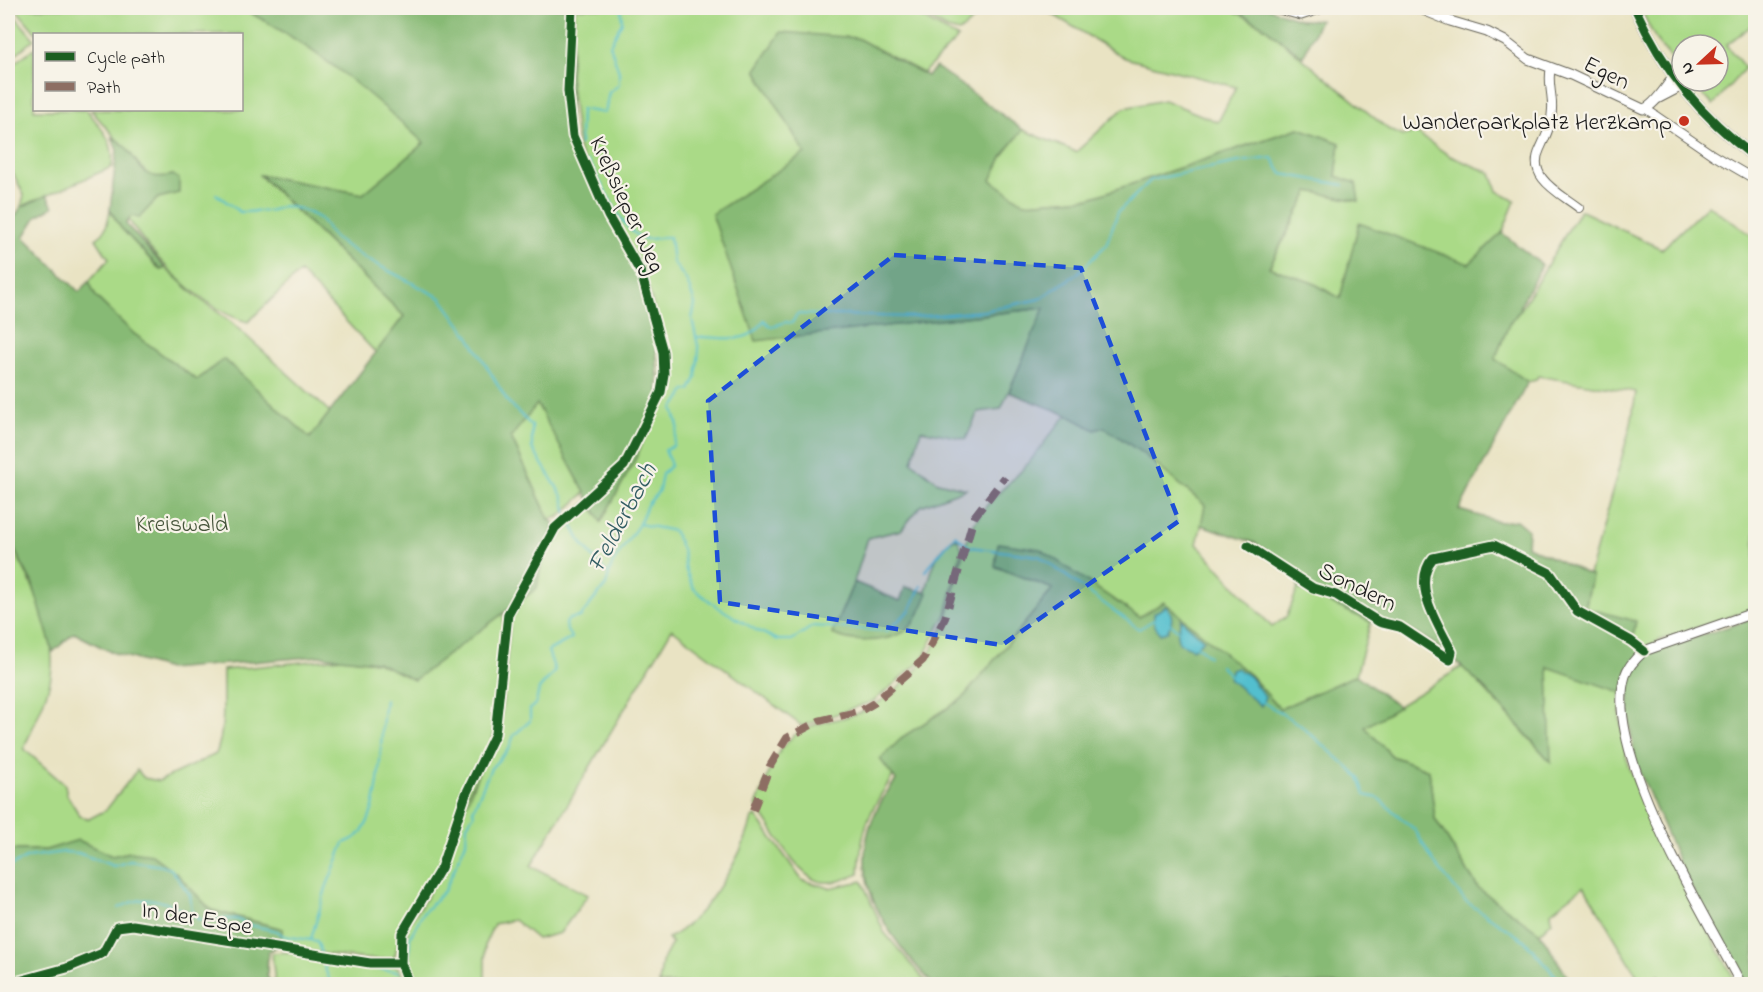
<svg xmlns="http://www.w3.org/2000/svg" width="1763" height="992" viewBox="0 0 1763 992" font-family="'Indie Flower',sans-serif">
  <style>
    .green { fill: #aada87; stroke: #637b52; stroke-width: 1.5 }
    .forest { fill: #87ba74; stroke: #526b48; stroke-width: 1.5 }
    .water { fill: #53bfce; stroke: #386e75; stroke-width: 1.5 }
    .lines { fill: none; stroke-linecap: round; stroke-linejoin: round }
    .stream { stroke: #53bfce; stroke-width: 2 }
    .minor-casing { stroke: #646256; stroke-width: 10 }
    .tertiary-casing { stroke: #646256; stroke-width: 11 }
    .secondary-casing { stroke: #646256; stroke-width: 13 }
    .minor { stroke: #fff; stroke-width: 8 }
    .tertiary { stroke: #fff; stroke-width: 9 }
    .secondary { stroke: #ffe4c6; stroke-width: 10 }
    .quiet { stroke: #8d6e63; stroke-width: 8; stroke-dasharray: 15 8; stroke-linecap: butt }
    .cycleway-casing { stroke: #f7f3e8; stroke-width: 13 }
    .cycleway { stroke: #1b5e20; stroke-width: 9 }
    .marked { fill: #1d4ed8; fill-opacity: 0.2; stroke: #1d4ed8; stroke-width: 4.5; stroke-dasharray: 12 8; stroke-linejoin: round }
    .poi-dot { fill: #c8321e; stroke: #f7f3e8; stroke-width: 2 }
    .labels { text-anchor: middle; stroke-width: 4.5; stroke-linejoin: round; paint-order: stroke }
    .street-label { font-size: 24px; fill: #1c1c1c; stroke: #f7f3e8 }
    .poi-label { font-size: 24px; fill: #1c1c1c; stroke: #f7f3e8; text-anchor: end }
    .park-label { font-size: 24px; fill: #47553c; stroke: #f7f3e8 }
    .water-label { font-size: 26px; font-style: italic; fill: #325d63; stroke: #f7f3e8 }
  </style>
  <rect width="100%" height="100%" fill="#f7f3e8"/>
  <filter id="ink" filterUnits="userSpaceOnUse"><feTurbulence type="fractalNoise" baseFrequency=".0167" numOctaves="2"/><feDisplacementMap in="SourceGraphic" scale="12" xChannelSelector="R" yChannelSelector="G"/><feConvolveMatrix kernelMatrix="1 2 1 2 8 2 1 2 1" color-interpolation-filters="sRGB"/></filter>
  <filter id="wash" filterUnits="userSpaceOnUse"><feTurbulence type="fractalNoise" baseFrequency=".008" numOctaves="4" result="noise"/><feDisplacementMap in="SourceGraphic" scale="24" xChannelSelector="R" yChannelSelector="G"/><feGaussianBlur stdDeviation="1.35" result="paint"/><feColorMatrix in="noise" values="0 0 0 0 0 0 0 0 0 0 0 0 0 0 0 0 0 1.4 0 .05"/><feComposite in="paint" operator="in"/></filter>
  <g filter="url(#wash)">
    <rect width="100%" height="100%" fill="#e9e3c3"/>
    <path class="green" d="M 8,8 L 34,39 L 8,61 Z
      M 15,8 L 241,8 L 287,32 L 369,92 L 424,143 L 363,194 L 260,176 L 404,316 L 376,353 L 300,272 L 248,322 C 205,311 152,257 129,220 L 131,216 L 139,217 L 158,198 L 174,194 L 173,175 L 156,179 L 149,176 L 91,110 L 242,110 L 242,34 L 37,34 Z
      M 575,8 L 905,8 L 958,38 L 923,73 L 857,38 L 756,70 L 805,153 L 893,325 L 1045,308 L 1001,409 L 978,412 L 966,439 L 921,430 L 912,462 L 938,482 L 966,489 L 921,506 L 901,530 L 868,538 L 854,582 L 832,634 L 919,613 C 929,591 930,548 957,538 L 962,548 L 946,614 L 921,661 L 874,701 L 802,726 L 672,629 L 531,866 L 588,895 L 560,933 L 537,939 L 514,920 L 494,924 L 485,944 L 485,984 L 413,984 L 404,962 L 407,926 L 427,897 L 467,795 L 500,730 L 511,612 L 558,529 L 589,500 L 601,522 L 637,456 L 659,397 L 662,398 L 661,333 L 643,270 L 611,217 L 578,148 L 570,75 Z
      M 912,8 L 989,8 L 959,32 L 947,29 Z
      M 1042,8 L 1229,8 L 1263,26 L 1388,129 L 1403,136 L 1415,132 L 1450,156 L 1491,173 L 1497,191 L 1515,201 L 1502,233 L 1469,264 L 1341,299 L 1313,283 L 1269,268 L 1309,191 L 1358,201 L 1336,177 L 1340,143 L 1299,128 L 1090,198 L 1024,203 L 991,180 L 1003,155 L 1023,130 L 1076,152 L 1124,108 L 1164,100 L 1218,122 L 1236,87 L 1125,58 Z
      M 1640,8 L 1755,8 L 1755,23 L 1726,45 L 1745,68 L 1713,105 L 1690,81 L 1718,81 L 1718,45 L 1682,45 L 1682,71 L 1656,40 Z
      M 34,48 L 34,110 L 87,110 C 102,130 115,140 112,167 L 21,207 L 24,195 L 8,163 L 8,129 L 11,127 L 8,121 L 8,68 Z
      M 1708,205 L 1755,238 L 1755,608 L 1660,640 L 1644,649 L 1632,640 L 1635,621 L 1585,608 L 1592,577 L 1589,575 L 1631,424 L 1636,392 L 1538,376 L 1536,380 L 1528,382 L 1495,359 L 1509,324 L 1521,309 L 1580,210 L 1662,249 Z
      M 110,210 L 121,228 L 160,270 L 165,268 L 196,296 L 231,322 L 330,412 L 310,438 L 224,359 L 197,380 L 133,333 L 96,297 L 89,281 L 109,259 L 96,239 C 106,233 108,221 110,210 Z
      M 537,403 L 585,493 L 559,517 L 549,519 L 511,437 Z
      M 1067,415 L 1095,430 L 1104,427 L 1142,453 L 1206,506 L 1197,544 L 1272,627 L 1287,616 L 1298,588 L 1371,622 L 1356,675 L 1280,709 L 1250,675 L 1212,646 L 1139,617 L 1040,550 L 996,567 L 1053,589 L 962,699 L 904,736 L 881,759 L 893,776 C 868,813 861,829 859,874 C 846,879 832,885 818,881 C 794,874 772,826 756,806 C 765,784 773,754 791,738 C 810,721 837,721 859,713 C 880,705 902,685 917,669 C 957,627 950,579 971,530 C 985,499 1010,486 1030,461 C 1042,446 1053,430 1067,415 Z
      M 8,538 C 29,577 58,630 51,676 C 48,698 32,727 24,749 L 65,785 L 67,795 L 80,816 L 89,819 L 106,810 L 137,770 L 144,778 L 159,781 L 216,754 C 226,728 222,698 223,670 L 342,658 L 377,662 L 414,680 L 504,612 L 495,732 L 445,857 L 401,930 L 395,956 C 382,966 299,949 278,946 L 283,929 L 211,910 L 176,873 L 130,852 L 112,856 L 78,841 L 46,850 L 8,850 Z
      M 1463,666 L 1550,761 L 1548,666 L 1621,692 L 1620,719 L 1628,766 L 1669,859 L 1737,984 L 1664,984 L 1659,975 L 1642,984 L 1584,886 L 1551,912 L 1552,921 L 1540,933 L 1478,888 L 1435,819 L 1429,770 L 1392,756 L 1364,727 Z
      M 756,816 L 802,880 L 829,888 L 862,881 L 884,932 L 928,984 L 659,984 L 662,962 L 672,943 L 668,938 C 704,921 743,856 752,818 Z
      M 284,952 L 397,966 L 408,984 L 275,984 L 272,953 Z"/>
    <path class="forest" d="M 241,8 L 570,8 L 570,131 L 574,149 L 640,273 L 655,323 L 659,397 L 637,456 L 601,522 L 537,404 L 511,437 L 549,519 L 555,524 L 542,558 L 537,588 L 414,680 L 377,662 L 321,656 L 168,669 L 111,652 L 74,633 L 53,652 L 32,582 L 8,538 L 8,227 L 21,207 L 47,195 L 53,207 L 37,216 L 24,237 L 79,292 L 89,281 L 96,297 L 133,333 L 197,380 L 224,359 L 310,438 L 404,316 L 260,175 L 363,194 L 424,143 C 366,89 311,44 241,8 Z
      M 1230,8 L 1268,8 L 1302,20 L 1320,20 L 1303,57 L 1263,26 Z
      M 781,32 L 857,38 L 927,76 L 936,67 L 1023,130 L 1003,155 L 991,180 L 1024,203 L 1090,198 L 1299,128 L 1340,143 L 1336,176 L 1356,183 L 1359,201 L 1309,191 L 1269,267 L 1313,283 L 1340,298 L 1359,223 L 1469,264 L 1502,233 L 1542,265 L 1520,306 L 1521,309 L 1509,324 L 1495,359 L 1528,382 L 1459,510 L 1500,522 L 1516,520 L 1528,530 L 1527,546 L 1592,576 L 1585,608 L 1636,621 L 1632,642 L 1646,653 L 1755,618 L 1755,984 L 1743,984 L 1681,868 L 1636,763 L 1628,716 L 1629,695 L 1548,667 L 1551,762 C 1512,720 1432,615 1371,622 L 1298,588 L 1299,571 L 1255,543 L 1201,525 L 1205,505 L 1142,453 L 1104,427 L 1095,430 L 1067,415 L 1009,392 L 1044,308 L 756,341 L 712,214 L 805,153 L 756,70 Z
      M 112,137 C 142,152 132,184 173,175 L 179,179 L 179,193 L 158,198 L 139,218 L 131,216 L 126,224 L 165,268 L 161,270 L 121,228 L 110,210 L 117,150 Z
      M 998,543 L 1040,549 L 1139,617 L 1164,602 L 1250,675 L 1280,709 L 1356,675 L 1399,707 L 1365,727 L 1392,756 L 1429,770 L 1435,819 L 1478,888 L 1540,933 L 1572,984 L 933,984 C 874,923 834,857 896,780 L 880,759 L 904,736 L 962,699 L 1053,589 L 995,566 Z
      M 854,582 L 900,601 L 905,587 L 928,593 C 922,606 915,627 902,633 C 881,643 852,643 832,634 Z
      M 78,840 L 112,856 L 130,852 L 152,855 L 176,873 L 211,910 L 283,929 L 278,946 L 268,952 L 267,975 L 271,984 L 8,984 L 8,850 L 46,850 Z"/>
    <path class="water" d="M 1166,606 C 1174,615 1173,622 1167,632 L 1160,634 L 1154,624 L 1154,613 Z
      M 1181,619 L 1204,640 L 1193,649 L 1179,643 L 1177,636 Z
      M 1237,668 L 1250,677 L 1265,697 L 1261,706 L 1229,679 L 1231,670 Z"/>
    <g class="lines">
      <path class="stream" d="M 580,144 L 581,109 L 605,113 L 609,92 L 619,85 L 619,72 L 610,45 L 622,22 L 621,8
        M 216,194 L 240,212 L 270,211 L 284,206 L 301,209 L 321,219 L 334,238 L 366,259 L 441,298 L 468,335 L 508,402 L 532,426 L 532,448 L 563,497 L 567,514
        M 697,337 C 724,336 749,347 764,320 L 771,327 L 786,322 L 792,323 L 797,314 L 914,317 L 984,311 L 1039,299 L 1077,274 L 1106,245 L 1118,212 L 1151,180 L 1238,162 L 1272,158 L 1282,174 L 1344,185
        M 569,519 L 582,544 L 607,573
        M 639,524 L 674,531 L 683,552 L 686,571 L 694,589 L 716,606 L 756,630 L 778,640 L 792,640 L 813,626 L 887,631 L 910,610 L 921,586
        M 925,571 L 955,535 L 970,547 L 1039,556 L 1139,629 L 1155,619
        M 1169,623 L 1179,631
        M 1197,646 L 1209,656
        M 1220,666 L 1231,676
        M 1261,701 L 1299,724 L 1339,759 L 1359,777 L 1365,795 L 1378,798 L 1415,830 L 1433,861 L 1465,901 L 1524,940 L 1563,984
        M 8,867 L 28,857 L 64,852 L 78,853 L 114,866 L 130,861 L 162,866 L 171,869 L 190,895 L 192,912 L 199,920 L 236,919 L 249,925 L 277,931 L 284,936 L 317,941 L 321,952
        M 119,908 C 147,892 168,901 192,916
        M 311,939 L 326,888 L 344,843 C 349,841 356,838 360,834 C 384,806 379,735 385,700
        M 408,966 L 410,937 L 423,913 L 445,890 L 466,842 L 467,825 L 474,814 L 473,810 L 491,768 L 509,749 L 514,735 L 530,721 L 530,709 L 536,703 L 539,689 L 555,671 L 548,651 L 572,638 L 567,631 L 566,623 L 569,619 L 580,617 L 606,585 L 612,564 L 639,524 L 647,505 L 659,491 L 662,474 L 671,465 L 665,450 L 673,446 L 678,426 L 673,409 L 685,391 L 690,390 L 696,378 L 699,350 L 692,319 L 695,304 L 687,281 L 673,262 L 670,237 C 661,236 655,240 646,239 C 621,235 602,179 587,160
        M 331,984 L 324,966 L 331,962 L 399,972"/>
    </g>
  </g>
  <g filter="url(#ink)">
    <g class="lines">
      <g class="minor-casing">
        <path id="minor" d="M 1551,68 C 1547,81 1553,95 1552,109 C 1552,124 1546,136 1540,149 C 1526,178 1560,193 1579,208
          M 1646,109 L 1713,155 L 1756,180
          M 1248,546 L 1313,588 L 1336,595 L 1379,622 L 1400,627 L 1450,660 L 1452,652 C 1439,625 1410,585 1433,558 L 1494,545 L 1550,573 L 1577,611 L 1631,641 L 1644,651
          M 8,984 L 67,968 L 103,953 L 117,927 L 133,925 L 370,963 L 401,963
          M 409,984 L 401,963 L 402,933 L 441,868 L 466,794 L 495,734 L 508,614 L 555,528 L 624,466 L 661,392 L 664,374 L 663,352 L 641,273 L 608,216 L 573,136 L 568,91 L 572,8"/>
      </g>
      <g class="tertiary-casing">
        <path id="tertiary" d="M 1275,8 L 1301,15 L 1322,8
          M 1418,8 L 1450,21 L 1487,32 L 1505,41 L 1528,59 L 1571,75 L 1643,109 C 1654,107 1665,87 1673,78
          M 1657,99 L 1680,87
          M 1741,984 C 1706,916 1602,751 1625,676 C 1628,666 1636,658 1644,651 L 1756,612"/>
      </g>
      <g class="secondary-casing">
        <path id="secondary" d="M 1635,8 C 1664,72 1700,115 1756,158"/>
      </g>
      <use href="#minor" class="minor"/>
      <use href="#tertiary" class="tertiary"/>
      <use href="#secondary" class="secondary"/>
      <path class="quiet" d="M 753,810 L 770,766 L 787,738 L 819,721 L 860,711 L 874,703 L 923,660 L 945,618 L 974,517 L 1005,477"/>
      <g class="cycleway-casing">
        <path id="cycleway" d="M 1635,8 C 1664,72 1700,115 1756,158
          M 1248,546 L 1313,588 L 1336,595 L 1379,622 L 1400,627 L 1450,660 L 1452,652 C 1439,625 1410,585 1433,558 L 1494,545 L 1550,573 L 1577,611 L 1631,641 L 1644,651
          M 8,984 L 67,968 L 103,953 L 117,927 L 133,925 L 370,963 L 401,963
          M 409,984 L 401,963 L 402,933 L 441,868 L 466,794 L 495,734 L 508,614 L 555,528 L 624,466 L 661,392 L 664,374 L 663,352 L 641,273 L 608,216 L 573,136 L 568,91 L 572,8"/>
      </g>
      <use href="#cycleway" class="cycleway"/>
    </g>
  </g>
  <path class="marked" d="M 894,255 L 1081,268 L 1179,521 L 1002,645 L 720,602 L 708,401 Z"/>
  <circle class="poi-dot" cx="1684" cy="121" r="6"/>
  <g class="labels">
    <g class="street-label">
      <text transform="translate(1607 72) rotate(26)" y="8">Egen</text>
      <text transform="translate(628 204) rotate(65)" y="8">Kreßsieper Weg</text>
      <text transform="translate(1358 586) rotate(26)" y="8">Sondern</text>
      <text transform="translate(197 917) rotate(9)" y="8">In der Espe</text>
    </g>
    <g class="poi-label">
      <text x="1672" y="129">Wanderparkplatz Herzkamp</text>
    </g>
    <g class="park-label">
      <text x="182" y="531">Kreiswald</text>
    </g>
    <g class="water-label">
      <text transform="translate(621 517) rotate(-62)" y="9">Felderbach</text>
    </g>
  </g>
  <rect width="1763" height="992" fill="none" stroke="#f7f3e8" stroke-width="30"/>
  <rect x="33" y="33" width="210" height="78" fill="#f7f3e8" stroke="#9f9d96" stroke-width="1.5"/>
  <rect x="45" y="52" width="30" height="9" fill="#1b5e20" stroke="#9f9d96" stroke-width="1.5"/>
  <text x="87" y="63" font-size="18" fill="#1c1c1c">Cycle path</text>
  <rect x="45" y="82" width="30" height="9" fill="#8d6e63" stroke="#9f9d96" stroke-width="1.5"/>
  <text x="87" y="93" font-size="18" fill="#1c1c1c">Path</text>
  <g transform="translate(1700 63) rotate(248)"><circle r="28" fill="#f7f3e8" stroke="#9f9d96" stroke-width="1.5"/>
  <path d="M0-4.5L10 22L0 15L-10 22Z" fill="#c8321e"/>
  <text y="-9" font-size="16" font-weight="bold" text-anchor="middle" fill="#1c1c1c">N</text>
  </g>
</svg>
